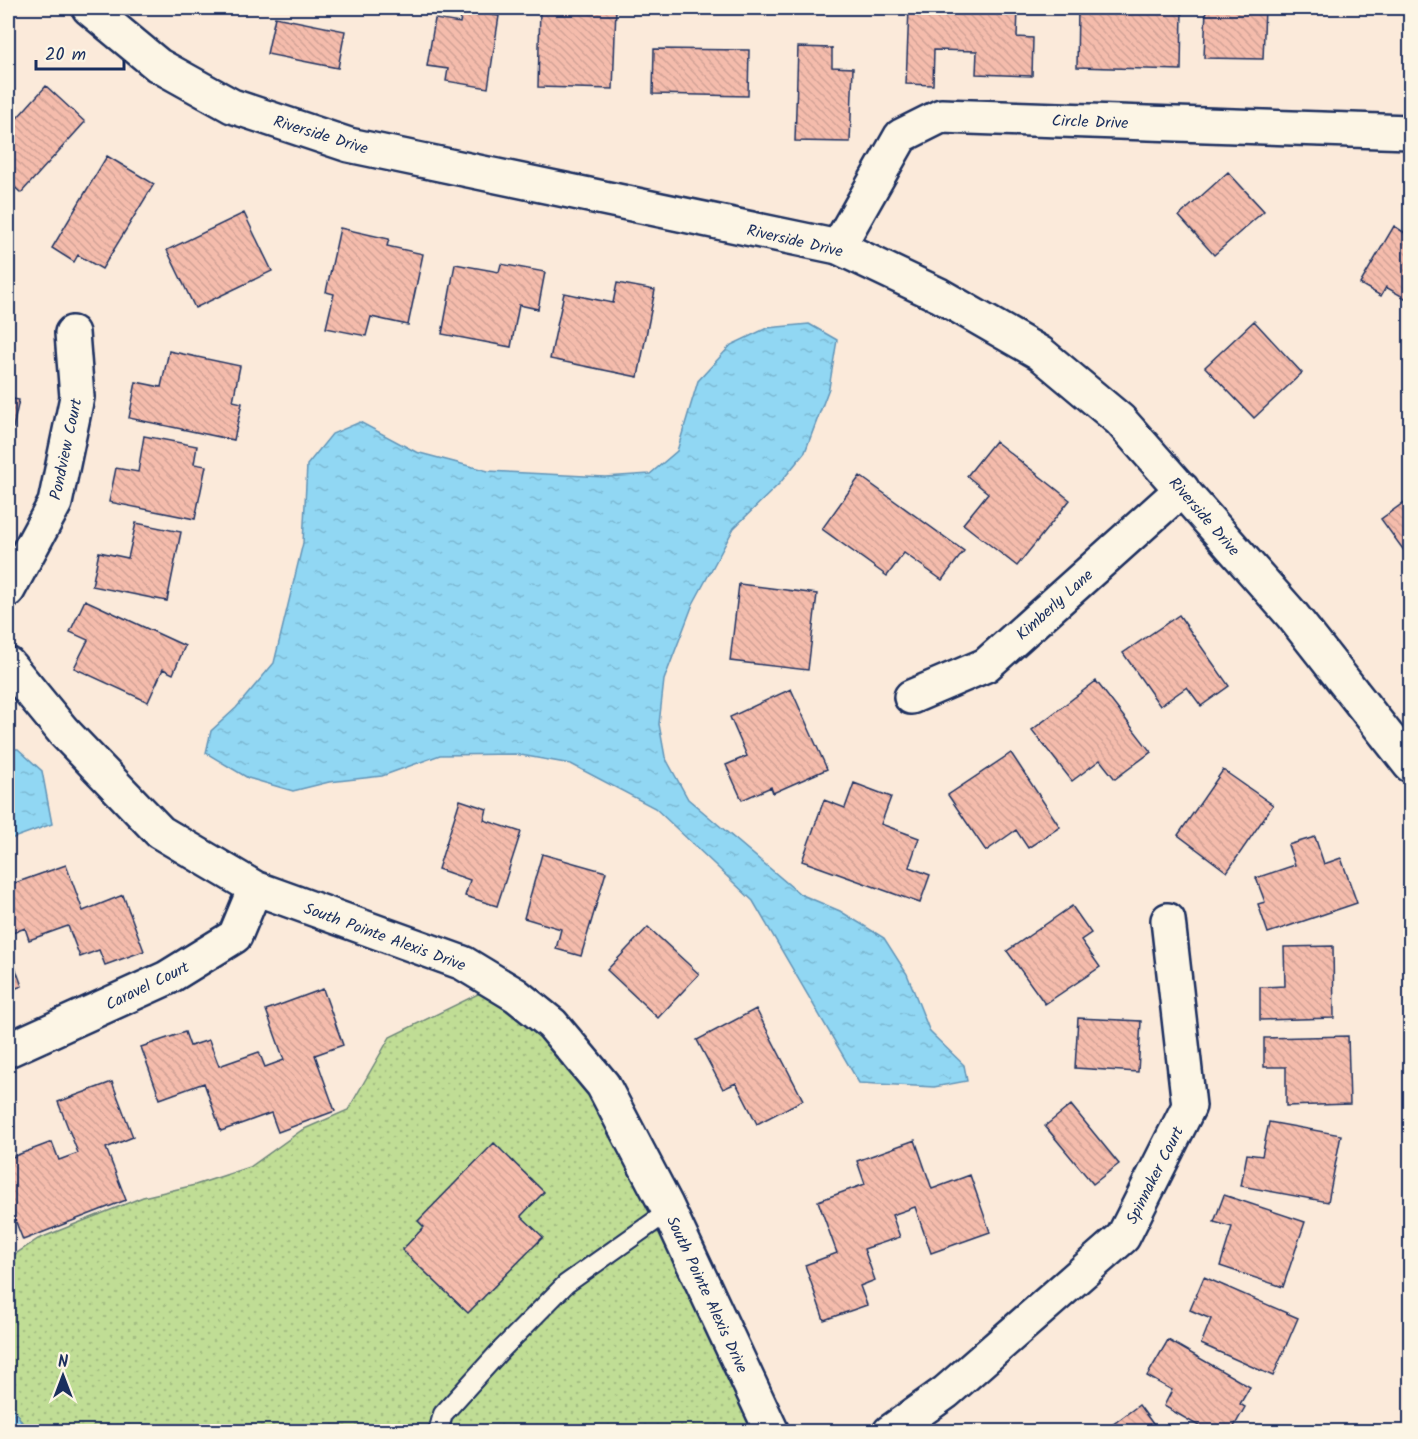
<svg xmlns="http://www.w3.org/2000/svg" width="1418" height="1439" viewBox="0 0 1418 1439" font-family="Kalam,sans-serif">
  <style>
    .grass { fill: url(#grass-dots); stroke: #6e867a; stroke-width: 1.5 }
    .water { fill: url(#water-ripples); stroke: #6294b7; stroke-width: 1.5 }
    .building { fill: url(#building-back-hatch); stroke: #1b2f5e; stroke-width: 1.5 }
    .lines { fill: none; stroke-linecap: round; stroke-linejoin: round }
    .lane-casing { stroke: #1b2f5e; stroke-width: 22 }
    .street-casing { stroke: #1b2f5e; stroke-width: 38 }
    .secondary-casing { stroke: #1b2f5e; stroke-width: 38 }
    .lane { stroke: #fcf5e5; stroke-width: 18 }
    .street { stroke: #fcf5e5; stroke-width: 33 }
    .secondary { stroke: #fcf5e5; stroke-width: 33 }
    .labels { text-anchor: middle; stroke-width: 6; stroke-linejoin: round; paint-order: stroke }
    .street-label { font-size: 16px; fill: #1b2f5e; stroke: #fcf5e5 }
  </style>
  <defs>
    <pattern id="grass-dots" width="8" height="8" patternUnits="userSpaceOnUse" patternTransform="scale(1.5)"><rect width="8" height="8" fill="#c0dd95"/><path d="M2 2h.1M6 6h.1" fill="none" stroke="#a4be83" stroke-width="1.8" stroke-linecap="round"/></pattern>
    <pattern id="water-ripples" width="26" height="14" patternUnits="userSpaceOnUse" patternTransform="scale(1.5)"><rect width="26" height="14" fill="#91d7f3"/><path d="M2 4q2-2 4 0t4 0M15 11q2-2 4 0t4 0" fill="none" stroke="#7cb9d3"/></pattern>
    <pattern id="building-back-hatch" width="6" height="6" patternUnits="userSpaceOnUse" patternTransform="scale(1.5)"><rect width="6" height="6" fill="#f5bcac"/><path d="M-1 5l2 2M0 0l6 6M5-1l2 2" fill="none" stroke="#d1a296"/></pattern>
  </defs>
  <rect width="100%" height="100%" fill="#fbeada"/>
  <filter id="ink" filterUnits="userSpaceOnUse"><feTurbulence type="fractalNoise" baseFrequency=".0167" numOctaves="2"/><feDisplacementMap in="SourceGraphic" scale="12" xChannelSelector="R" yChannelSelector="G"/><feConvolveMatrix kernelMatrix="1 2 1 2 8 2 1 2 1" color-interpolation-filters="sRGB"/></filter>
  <g filter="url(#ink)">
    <path class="grass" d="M 480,993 L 508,1010 L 542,1037 L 590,1095 L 653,1214 L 755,1431 L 27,1431 L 8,1399 L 8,1259 L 38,1239 L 143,1197 L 195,1185 L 250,1167 L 302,1130 L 348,1110 L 390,1037 Z"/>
    <path class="water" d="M 809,324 L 837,340 L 829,388 L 805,452 L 780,483 L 734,528 L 693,604 L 664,680 L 659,724 L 665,757 L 688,799 L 800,894 L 840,911 L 884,938 L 907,974 L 930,1032 L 964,1065 L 967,1081 L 934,1087 L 859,1083 L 753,901 L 655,808 L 571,764 L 515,754 L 440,755 L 382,776 L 329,782 L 293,791 L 248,778 L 206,753 L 211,731 L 236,708 L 274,663 L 303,543 L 307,465 L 332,434 L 360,422 L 416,452 L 488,471 L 605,477 L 650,474 L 677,451 L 698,381 L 731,345 L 767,328 Z
      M 8,749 L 18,749 L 42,771 L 52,824 L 8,840 Z
      M 8,1399 L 27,1431 L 8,1431 Z"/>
    <path class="building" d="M 540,8 L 616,8 L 613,89 L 538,87 Z
      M 909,8 L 1018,8 L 1017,37 L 1033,38 L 1032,76 L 976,74 L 977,51 L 934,50 L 933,85 L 906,84 Z
      M 1078,8 L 1182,8 L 1181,70 L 1077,67 Z
      M 1206,8 L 1265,8 L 1263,59 L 1204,58 Z
      M 462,10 L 499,16 L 488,88 L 446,81 L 448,69 L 427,66 L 435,19 L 460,23 Z
      M 275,17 L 345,31 L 338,68 L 267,54 Z
      M 798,47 L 832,48 L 832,67 L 853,68 L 850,142 L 795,141 Z
      M 654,49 L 749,50 L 748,96 L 653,94 Z
      M 46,86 L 85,122 L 21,193 L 8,181 L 8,128 Z
      M 107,156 L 154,184 L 102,269 L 78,255 L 74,262 L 52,248 Z
      M 1228,172 L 1264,211 L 1214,255 L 1179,216 Z
      M 244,213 L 272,271 L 195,308 L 167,250 Z
      M 1394,226 L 1410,236 L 1410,301 L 1386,287 L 1381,296 L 1360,284 Z
      M 340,228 L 389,239 L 387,246 L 423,254 L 408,325 L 371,317 L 366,336 L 326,328 L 334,294 L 326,292 Z
      M 455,264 L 499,272 L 501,264 L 545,272 L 538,309 L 519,305 L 511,347 L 442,334 Z
      M 617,283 L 655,290 L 638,377 L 550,359 L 564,293 L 613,303 Z
      M 1254,321 L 1302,373 L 1254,418 L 1205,367 Z
      M 169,351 L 240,366 L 233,401 L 242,403 L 234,440 L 129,418 L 136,382 L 161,387 Z
      M 8,398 L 19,400 L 13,428 L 8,427 Z
      M 144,436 L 197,446 L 194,464 L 206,466 L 195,519 L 109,502 L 116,468 L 138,472 Z
      M 995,441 L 1070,500 L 1017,566 L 963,524 L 988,493 L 967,476 Z
      M 860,476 L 964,551 L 942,580 L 904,553 L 887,576 L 822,529 Z
      M 1410,498 L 1410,559 L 1381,519 Z
      M 136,523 L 181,532 L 167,601 L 92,586 L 99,552 L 128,558 Z
      M 739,584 L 817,594 L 808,670 L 730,661 Z
      M 85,600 L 185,646 L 173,674 L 163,669 L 148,702 L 74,668 L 88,640 L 70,632 Z
      M 1179,615 L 1229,686 L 1201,706 L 1187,687 L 1160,706 L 1123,653 Z
      M 1096,681 L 1151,752 L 1115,779 L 1100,760 L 1072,781 L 1032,730 Z
      M 791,689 L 827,769 L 773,793 L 771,787 L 742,800 L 726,765 L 747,756 L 730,717 Z
      M 1011,753 L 1060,827 L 1028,848 L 1016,830 L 986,851 L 948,795 Z
      M 1223,770 L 1273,805 L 1227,872 L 1178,835 Z
      M 854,783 L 891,797 L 881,824 L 919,838 L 909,867 L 930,875 L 920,903 L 802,861 L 824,800 L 845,808 Z
      M 460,800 L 487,809 L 484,820 L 521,832 L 497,906 L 465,896 L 470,880 L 438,869 Z
      M 1315,837 L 1324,864 L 1341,858 L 1357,903 L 1268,933 L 1258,904 L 1265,902 L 1256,878 L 1295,865 L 1288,845 Z
      M 542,854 L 606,872 L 581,956 L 556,949 L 561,929 L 524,918 Z
      M 66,865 L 83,911 L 123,895 L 144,951 L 105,965 L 99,950 L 80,957 L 68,926 L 29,940 L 25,928 L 8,935 L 8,871 L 10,870 L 15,883 Z
      M 1072,906 L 1091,933 L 1081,940 L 1100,967 L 1045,1004 L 1007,951 Z
      M 648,927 L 699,974 L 658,1018 L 607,970 Z
      M 1333,946 L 1334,1018 L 1260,1020 L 1260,987 L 1285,986 L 1284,947 Z
      M 8,948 L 22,986 L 8,991 Z
      M 323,989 L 343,1045 L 315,1055 L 335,1111 L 278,1132 L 271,1113 L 221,1131 L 204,1083 L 160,1099 L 141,1047 L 185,1032 L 190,1046 L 209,1040 L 219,1066 L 259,1052 L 265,1067 L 284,1060 L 266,1010 Z
      M 756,1009 L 803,1100 L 757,1124 L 736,1083 L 723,1089 L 697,1040 Z
      M 1078,1018 L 1141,1021 L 1138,1072 L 1075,1068 Z
      M 1348,1036 L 1350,1104 L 1286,1106 L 1286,1067 L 1264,1067 L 1264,1038 Z
      M 112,1082 L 133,1137 L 106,1148 L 126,1200 L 23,1240 L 8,1202 L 8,1145 L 12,1157 L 52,1142 L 59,1160 L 78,1153 L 58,1102 Z
      M 1071,1105 L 1119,1164 L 1093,1184 L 1045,1126 Z
      M 1269,1122 L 1341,1135 L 1328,1202 L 1241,1186 L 1247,1154 L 1262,1156 Z
      M 915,1140 L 932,1189 L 970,1175 L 990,1232 L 931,1253 L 915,1207 L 892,1215 L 900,1237 L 864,1249 L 875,1280 L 860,1286 L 867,1305 L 824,1320 L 805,1265 L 837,1253 L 818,1201 L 865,1184 L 857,1161 Z
      M 494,1143 L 544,1192 L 521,1216 L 543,1237 L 468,1313 L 402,1250 L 424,1227 L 418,1221 Z
      M 1224,1195 L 1305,1222 L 1283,1287 L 1220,1266 L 1232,1227 L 1214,1222 Z
      M 1204,1277 L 1298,1318 L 1273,1376 L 1201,1344 L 1211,1319 L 1190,1310 Z
      M 1168,1340 L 1250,1387 L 1240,1404 L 1245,1407 L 1231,1432 L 1209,1432 L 1164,1406 L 1172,1390 L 1147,1376 Z
      M 1139,1405 L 1159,1432 L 1110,1432 L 1108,1428 Z"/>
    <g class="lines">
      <g class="lane-casing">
        <path id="lane" d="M 438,1432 L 443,1414 L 500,1351 L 566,1284 L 669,1211"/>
      </g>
      <g class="street-casing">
        <path id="street" d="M 838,247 L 901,136 L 941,116 L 1410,132
          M 8,590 L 55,503 L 77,397 L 72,333
          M 8,664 L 63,731 L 160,832 L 255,888 L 463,963 L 516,995 L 552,1024 L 603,1085 L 666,1205 L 772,1432
          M 911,697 L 986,665 L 1182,489
          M 8,1050 L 167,978 L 235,936 L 255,888
          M 890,1432 L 946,1392 L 1123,1237 L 1189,1106 L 1168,920"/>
      </g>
      <g class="secondary-casing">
        <path id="secondary" d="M 89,8 L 158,65 L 232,106 L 349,145 L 838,247 L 939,295 L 1040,353 L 1120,420 L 1292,615 L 1410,765"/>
      </g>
      <use href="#lane" class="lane"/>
      <use href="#street" class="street"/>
      <use href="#secondary" class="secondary"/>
    </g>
  </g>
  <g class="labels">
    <g class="street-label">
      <text transform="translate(1090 121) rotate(2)" y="6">Circle Drive</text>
      <text transform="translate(321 134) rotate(17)" y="6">Riverside Drive</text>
      <text transform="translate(795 240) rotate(13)" y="6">Riverside Drive</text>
      <text transform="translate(65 449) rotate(-78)" y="6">Pondview Court</text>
      <text transform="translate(1205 516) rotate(49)" y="6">Riverside Drive</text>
      <text transform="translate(1054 604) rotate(-42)" y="6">Kimberly Lane</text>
      <text transform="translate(385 936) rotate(20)" y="6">South Pointe Alexis Drive</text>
      <text transform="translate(147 985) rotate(-26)" y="6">Caravel Court</text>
      <text transform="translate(1154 1175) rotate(-63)" y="6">Spinnaker Court</text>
      <text transform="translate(708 1294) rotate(65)" y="6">South Pointe Alexis Drive</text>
    </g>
  </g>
  <rect width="1418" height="1439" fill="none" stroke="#fcf5e5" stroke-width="30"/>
  <rect x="15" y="15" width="1388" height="1409" fill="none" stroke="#1b2f5e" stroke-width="2" filter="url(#ink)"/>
  <g transform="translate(63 1376)" stroke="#fcf5e5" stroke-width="4.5" paint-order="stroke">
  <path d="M0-4.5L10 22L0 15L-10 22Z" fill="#1b2f5e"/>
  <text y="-9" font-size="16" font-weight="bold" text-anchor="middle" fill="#1b2f5e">N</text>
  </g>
  <path d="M36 60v9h88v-9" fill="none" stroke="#1b2f5e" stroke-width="3"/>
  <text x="45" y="60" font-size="18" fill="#1b2f5e" stroke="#fcf5e5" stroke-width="4.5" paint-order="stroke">20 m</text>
</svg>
